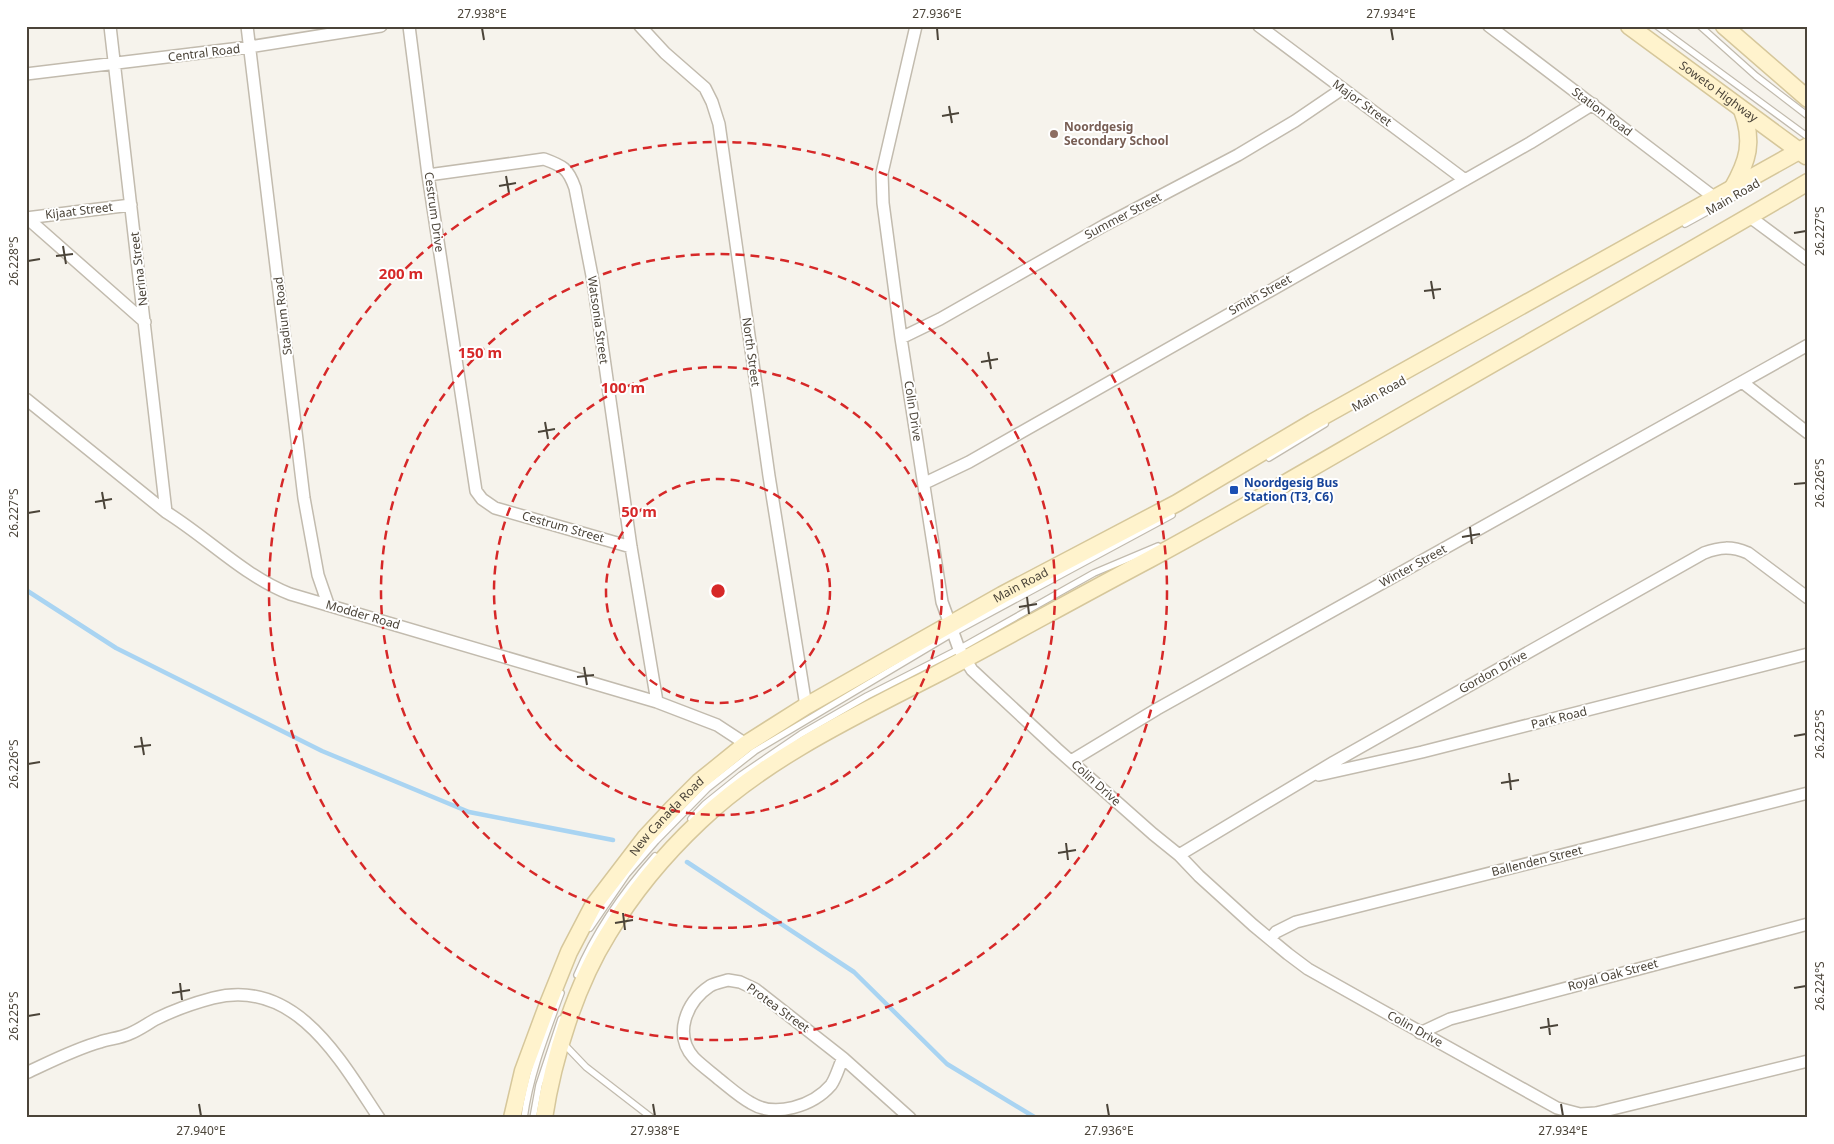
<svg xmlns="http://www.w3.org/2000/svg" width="1834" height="1144" viewBox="0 0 1834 1144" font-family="'Noto Sans',sans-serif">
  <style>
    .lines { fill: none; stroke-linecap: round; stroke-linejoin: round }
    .stream { stroke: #a9d4f2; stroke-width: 4.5 }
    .lane-casing { stroke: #c2bbae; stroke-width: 8 }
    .street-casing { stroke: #c2bbae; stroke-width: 14 }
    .secondary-casing { stroke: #d6c79b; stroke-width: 19 }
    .lane { stroke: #fff; stroke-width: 5.5 }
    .street { stroke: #fff; stroke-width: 11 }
    .secondary { stroke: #fff3cd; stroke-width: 16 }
    .ticks { fill: none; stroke: #4b4439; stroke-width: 2 }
    .ring { fill: none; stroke: #d62828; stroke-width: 2.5; stroke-dasharray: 9 6 }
    .education-dot { fill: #8d6e63; stroke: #fff; stroke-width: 2 }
    .transit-dot { fill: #1a4fb4; stroke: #fff; stroke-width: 2 }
    .labels { text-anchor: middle; stroke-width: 4; stroke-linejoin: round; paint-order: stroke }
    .street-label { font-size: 12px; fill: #4b4439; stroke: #fff }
    .education-label { font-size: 12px; font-weight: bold; fill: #785e54; stroke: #fff; text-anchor: start }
    .transit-label { font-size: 12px; font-weight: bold; fill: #164399; stroke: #fff; text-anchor: start }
    .centre { fill: #d62828; stroke: #fff; stroke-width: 2.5 }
    .ring-label { font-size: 15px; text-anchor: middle; font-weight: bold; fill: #d62828; stroke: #fff; stroke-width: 4; stroke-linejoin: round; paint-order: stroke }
    .neatline { fill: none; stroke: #4b4439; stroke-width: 2 }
    .ticks-label { font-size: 12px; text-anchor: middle; fill: #4b4439 }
  </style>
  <rect width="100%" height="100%" fill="#f6f3ec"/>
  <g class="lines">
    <path class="stream" d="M 26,590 L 116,648 L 322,751 L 469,812 L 613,840
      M 687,862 L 854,972 L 947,1064 L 1036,1118"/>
    <g class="lane-casing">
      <path id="lane" d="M 1657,26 L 1808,137
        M 1700,26 L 1756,76 L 1808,116
        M 1685,224 L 1745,191
        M 1269,458 L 1325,424
        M 691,819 L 705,804 L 741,775 L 801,734 L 867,696 L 959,649 L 1094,573 L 1158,546
        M 590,928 L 627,874 L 656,841 L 708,788 L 755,751 L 953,633 L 1172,515
        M 577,975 C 596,930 623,892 655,856
        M 563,1043 L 586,1067 L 652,1118
        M 524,1118 C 530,1074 546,1034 561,993
        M 533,1118 L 539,1085 L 561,1019"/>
    </g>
    <g class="street-casing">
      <path id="street" d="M 110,26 L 166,512
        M 247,26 L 304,498 L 318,575 L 328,604
        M 409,26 L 428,175 L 476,491 L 482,499 L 495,508 L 631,547
        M 640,26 L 665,53 L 705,88 L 712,102 L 719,124 L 769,476 L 806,706
        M 916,26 L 882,173 L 883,203 L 901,338 L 942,602 L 959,649 L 965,659 L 972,670 L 1057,749 L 1153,834 L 1179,855 L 1199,876 L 1253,925 L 1288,954 L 1308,969 L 1381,1010 L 1557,1108 L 1580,1114 L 1596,1113 L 1808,1061
        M 1259,26 L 1465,180
        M 1489,26 L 1715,198
        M 26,74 L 249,47 L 381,26
        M 428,175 L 544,159 C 563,166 568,168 575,188 L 593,281 L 631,547 L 657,702
        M 1750,217 L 1808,260
        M 26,218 L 131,205
        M 27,218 L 145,322
        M 901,338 L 940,319 L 1105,225 L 1238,155 L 1295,121 L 1342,89
        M 1742,382 L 1808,433
        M 26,399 L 166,512 C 208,538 244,576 290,594 L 657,702 L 717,725 L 746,744
        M 925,483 L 969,462 L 1530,143 L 1593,104
        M 1071,761 L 1157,709 L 1808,345
        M 1319,775 L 1422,752 L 1808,654
        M 1179,855 L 1334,762 L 1704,553 C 1720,547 1731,546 1748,553 L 1808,598
        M 1270,939 L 1276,932 L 1296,922 L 1808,793
        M 728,980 L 740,982 L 755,989 L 843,1058 C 839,1066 836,1078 831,1085 C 813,1106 775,1118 751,1103 C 740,1097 730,1088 720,1080 C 712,1073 702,1066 694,1058 C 673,1035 686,1002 710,986 C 715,983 722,982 728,980 Z
        M 1420,1033 L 1450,1019 L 1808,924
        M 843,1058 L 910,1118
        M 26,1073 C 50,1062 75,1049 100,1042 C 109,1039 120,1038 129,1034 C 139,1030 147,1024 156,1019 C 174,1010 194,1003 213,998 C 296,977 341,1061 379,1118"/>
    </g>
    <g class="secondary-casing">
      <g id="secondary">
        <path id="s1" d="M 1629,26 L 1806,156"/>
        <path d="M 1724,26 L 1808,99"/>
        <path d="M 1732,189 C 1748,161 1754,142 1742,110"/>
        <path id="s2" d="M 512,1118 L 523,1071 L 546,1009 L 569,952 L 593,906 L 645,838 L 672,809 L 699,782 L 746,744 L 806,706 L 880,664 L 1002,595 L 1177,503 L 1313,422 L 1808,146"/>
        <path d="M 544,1118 C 553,1058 576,985 608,934 C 633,892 665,854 700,821 C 766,758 855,716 935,675 C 1007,637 1078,597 1150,559 C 1241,510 1330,457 1419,406 C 1549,331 1679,258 1808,182"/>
      </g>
    </g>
    <use href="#lane" class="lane"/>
    <use href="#street" class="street"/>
    <use href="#secondary" class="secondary"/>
  </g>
  <path class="ticks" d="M 482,28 L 484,40M 937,28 L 938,40M 1391,28 L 1393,40M 949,106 L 952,123M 942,116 L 959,113M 506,176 L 509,193M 499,186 L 516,183M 1794,233 L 1806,231M 63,246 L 66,264M 56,256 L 73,254M 28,261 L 40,259M 1431,281 L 1434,299M 1424,291 L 1441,289M 988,352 L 991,369M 981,362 L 998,359M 545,422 L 548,439M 538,432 L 555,429M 1794,484 L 1806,483M 102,492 L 105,509M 95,502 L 112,499M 28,513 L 40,511M 1470,527 L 1472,544M 1462,537 L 1480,534M 1027,597 L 1029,614M 1019,607 L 1037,604M 584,667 L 587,685M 577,677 L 594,675M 1794,736 L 1806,734M 141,737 L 144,755M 134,747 L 151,745M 28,764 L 40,762M 1509,773 L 1511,790M 1501,783 L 1519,780M 1066,843 L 1068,860M 1058,853 L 1076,850M 623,913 L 625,930M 615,923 L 633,920M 180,983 L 182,1000M 1794,988 L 1806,986M 172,993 L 190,990M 28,1016 L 40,1014M 1548,1018 L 1550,1035M 1540,1028 L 1558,1025M 199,1104 L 201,1116M 653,1104 L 655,1116M 1107,1104 L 1109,1116M 1561,1104 L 1563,1116"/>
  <g class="ring">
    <circle cx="718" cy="591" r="112"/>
    <circle cx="718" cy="591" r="224"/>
    <circle cx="718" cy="591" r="337"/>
    <circle cx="718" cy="591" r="449"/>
  </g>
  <circle class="education-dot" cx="1054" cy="134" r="5"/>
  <rect class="transit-dot" x="1229" y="485" width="10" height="10" rx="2.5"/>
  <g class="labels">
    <g class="street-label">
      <text transform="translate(204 53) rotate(-7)" y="4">Central Road</text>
      <text dy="4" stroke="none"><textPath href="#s1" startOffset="111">Soweto Highway</textPath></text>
      <text transform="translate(1362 103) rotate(36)" y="4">Major Street</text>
      <text transform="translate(1602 112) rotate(37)" y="4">Station Road</text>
      <text transform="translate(1733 197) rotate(-30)" y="4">Main Road</text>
      <text transform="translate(79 211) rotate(-7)" y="4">Kijaat Street</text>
      <text transform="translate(434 212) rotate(82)" y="4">Cestrum Drive</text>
      <text transform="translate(1123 216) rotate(-28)" y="4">Summer Street</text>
      <text transform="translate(139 269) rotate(-97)" y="4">Nerina Street</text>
      <text transform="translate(1260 295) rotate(-29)" y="4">Smith Street</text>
      <text transform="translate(283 316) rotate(-97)" y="4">Stadium Road</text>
      <text transform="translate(598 320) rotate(82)" y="4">Watsonia Street</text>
      <text transform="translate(751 352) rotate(82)" y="4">North Street</text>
      <text transform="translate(1379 394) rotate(-29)" y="4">Main Road</text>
      <text transform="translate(913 411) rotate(81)" y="4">Colin Drive</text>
      <text transform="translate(563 527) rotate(16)" y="4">Cestrum Street</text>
      <text transform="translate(1413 566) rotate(-29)" y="4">Winter Street</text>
      <text dy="4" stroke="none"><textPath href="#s2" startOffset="769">Main Road</textPath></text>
      <text transform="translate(363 615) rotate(16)" y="4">Modder Road</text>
      <text transform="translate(1493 672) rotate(-29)" y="4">Gordon Drive</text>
      <text transform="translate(1559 718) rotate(-14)" y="4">Park Road</text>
      <text transform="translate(1096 783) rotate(42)" y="4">Colin Drive</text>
      <text dy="4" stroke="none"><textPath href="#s2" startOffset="344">New Canada Road</textPath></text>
      <text transform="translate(1537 861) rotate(-14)" y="4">Ballenden Street</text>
      <text transform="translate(1613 975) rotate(-15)" y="4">Royal Oak Street</text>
      <text transform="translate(778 1008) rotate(36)" y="4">Protea Street</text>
      <text transform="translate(1415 1029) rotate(29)" y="4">Colin Drive</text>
    </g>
    <g class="education-label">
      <text x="1064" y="131">Noordgesig<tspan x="1064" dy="14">Secondary School</tspan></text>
    </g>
    <g class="transit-label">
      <text x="1244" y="487">Noordgesig Bus<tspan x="1244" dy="14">Station (T3, C6)</tspan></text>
    </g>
  </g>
  <circle cx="718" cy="591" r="8" class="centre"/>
  <g class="ring-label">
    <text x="401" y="279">200 m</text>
    <text x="480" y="358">150 m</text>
    <text x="623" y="393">100 m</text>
    <text x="639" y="517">50 m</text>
  </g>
  <rect width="1834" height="1144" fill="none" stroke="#ffffff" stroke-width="55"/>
  <rect x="28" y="28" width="1778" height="1088" class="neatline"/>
  <g class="ticks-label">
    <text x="482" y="18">27.938°E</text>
    <text x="937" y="18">27.936°E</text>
    <text x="1391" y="18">27.934°E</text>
    <text transform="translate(1820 231) rotate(-90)" y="4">26.227°S</text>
    <text transform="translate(14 261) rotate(-90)" y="4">26.228°S</text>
    <text transform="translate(1820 483) rotate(-90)" y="4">26.226°S</text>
    <text transform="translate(14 513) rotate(-90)" y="4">26.227°S</text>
    <text transform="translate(1820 734) rotate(-90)" y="4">26.225°S</text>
    <text transform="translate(14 764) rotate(-90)" y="4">26.226°S</text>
    <text transform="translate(1820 986) rotate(-90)" y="4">26.224°S</text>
    <text transform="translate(14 1016) rotate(-90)" y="4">26.225°S</text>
    <text x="201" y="1135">27.940°E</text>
    <text x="655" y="1135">27.938°E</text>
    <text x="1109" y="1135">27.936°E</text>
    <text x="1563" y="1135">27.934°E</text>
  </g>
</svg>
